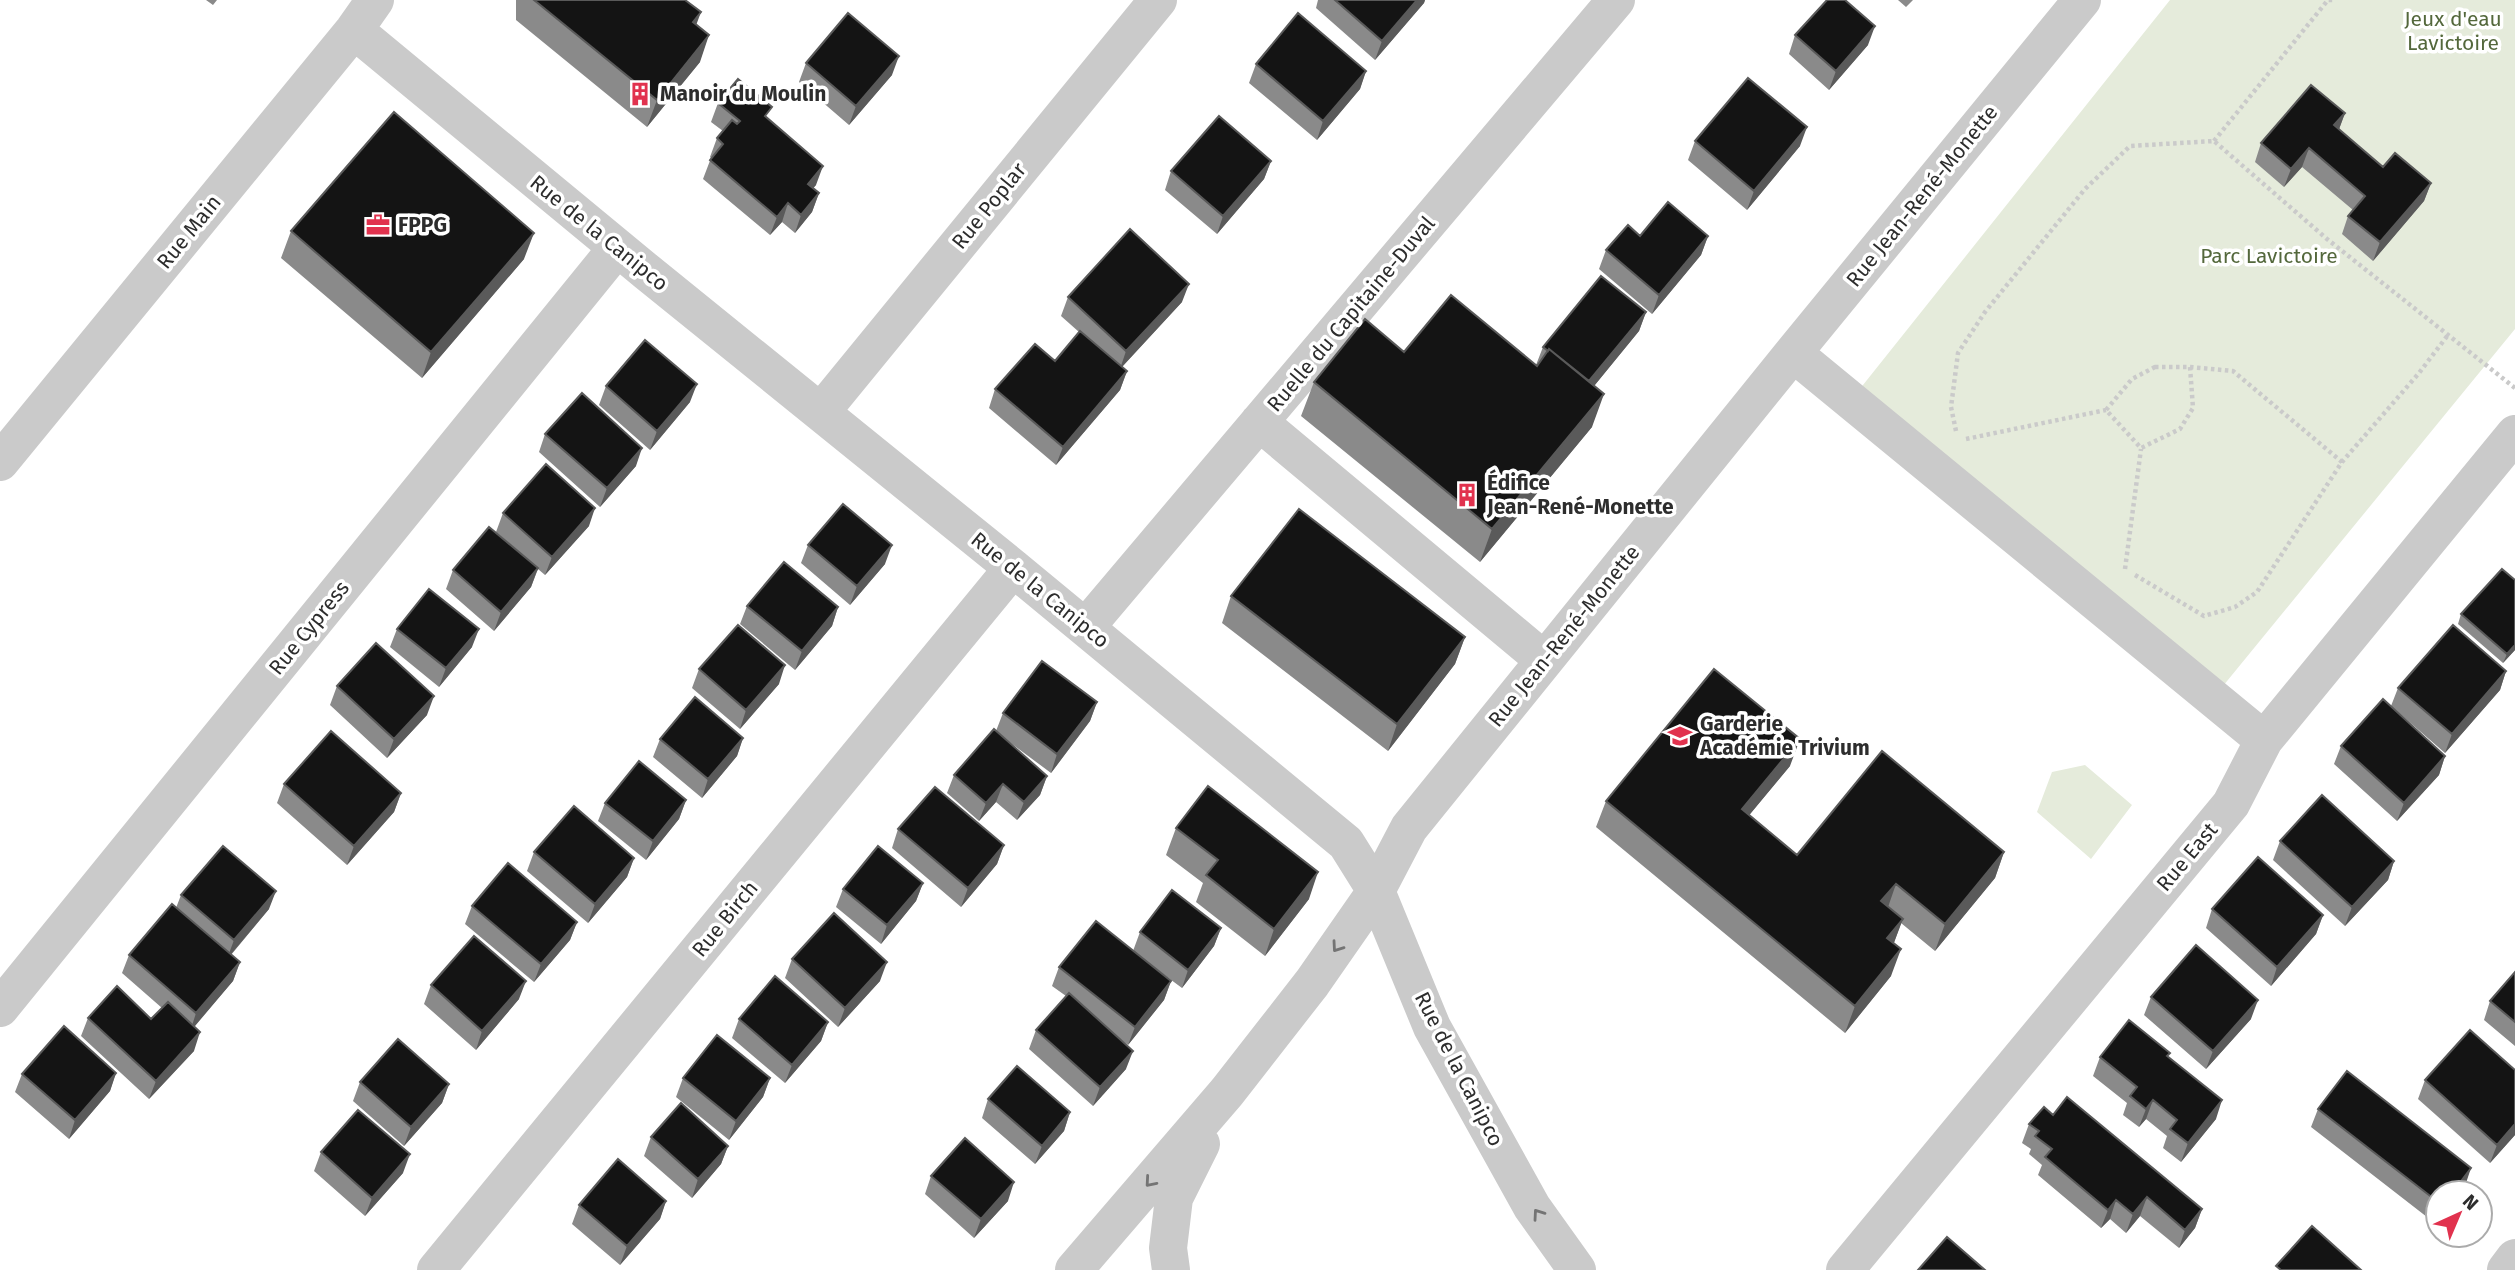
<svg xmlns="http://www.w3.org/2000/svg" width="2515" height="1270" viewBox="0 0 2515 1270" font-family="'Fira Sans',sans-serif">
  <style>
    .green { fill: #e5ebdb }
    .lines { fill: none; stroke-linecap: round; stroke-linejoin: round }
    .path { stroke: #cacaca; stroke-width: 4.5; stroke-dasharray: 3.5 3.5; stroke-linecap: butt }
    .minor { stroke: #cacaca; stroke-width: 38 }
    .wall { fill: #8a8a8a }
    .shaded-wall { fill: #5a5a5a }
    .building { fill: #141414; stroke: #5a5a5a; stroke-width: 2 }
    .oneway { stroke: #747474 }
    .labels { text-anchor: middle; stroke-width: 7; stroke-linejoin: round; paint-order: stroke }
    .park-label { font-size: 21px; fill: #54683c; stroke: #fff }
    .poi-label { font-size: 21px; font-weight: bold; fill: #2d2d2d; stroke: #fff; text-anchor: start }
    .street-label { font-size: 21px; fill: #2d2d2d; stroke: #fff }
  </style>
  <rect width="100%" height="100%" fill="#fff"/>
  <path class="green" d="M 2170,0 L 2515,0 L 2515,329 L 2223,686 L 1859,390 Z
    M 2085,765 L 2132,805 L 2091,859 L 2037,812 L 2052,772 Z"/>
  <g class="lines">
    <path class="path" d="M 2214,141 L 2328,0 L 2334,0
      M 2155,367 L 2190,367 L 2193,408 L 2180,429 L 2141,448 L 2106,410 L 2132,379 Z
      M 2190,367 L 2233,371 L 2342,462
      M 1956,431 L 1951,407 L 1958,353 L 1985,312 L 2085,189 L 2130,146 L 2214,141 L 2327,239 L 2515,388
      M 1966,439 L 2106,410
      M 2125,569 L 2141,449
      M 2135,575 L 2204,616 L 2235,607 L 2257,592 L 2342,462 L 2419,373 L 2448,335"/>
    <path class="minor" d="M 354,30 L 647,272 L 1013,568 L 1346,843 L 1376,891 L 1432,1027 L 1532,1207 L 1577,1270
      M 1793,353 L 2264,740
      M 821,412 L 1158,0
      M 1259,422 L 1544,660
      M 0,462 L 354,30 L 375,0
      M 1086,627 L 1616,0
      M 0,1008 L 617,248
      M 436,1270 L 1013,568
      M 1074,1270 L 1227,1092 L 1312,983 L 1376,891 L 1409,828 L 1793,353 L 2082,0
      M 1171,1270 L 1168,1248 L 1174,1198 L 1201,1144
      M 1845,1270 L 2231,804 L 2264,740 L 2515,434
      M 2506,1270 L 2515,1258"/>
  </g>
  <path class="wall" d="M 206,0 L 217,0 L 213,5 Z
    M 516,0 L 685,0 L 696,25 L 700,62 L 647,127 L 516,20 Z
    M 1318,0 L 1425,0 L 1424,3 L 1375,60 L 1316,8 Z
    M 1898,0 L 1913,0 L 1906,7 Z
    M 1795,35 L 1868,45 L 1829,90 L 1789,54 Z
    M 806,63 L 892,75 L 849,125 L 799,82 Z
    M 1256,64 L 1366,71 L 1360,89 L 1317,140 L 1249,83 Z
    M 718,103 L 768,119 L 816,185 L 813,188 L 819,193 L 812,212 L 795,233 L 782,222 L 770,235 L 703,179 L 711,158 L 710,157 L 717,138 L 723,131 L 711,122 Z
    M 2345,113 L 2339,129 L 2383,167 L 2431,183 L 2424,201 L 2373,261 L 2342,234 L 2348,216 L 2353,210 L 2302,167 L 2284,187 L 2255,162 L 2261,143 Z
    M 1695,141 L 1800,146 L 1747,210 L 1688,160 Z
    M 1271,161 L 1264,179 L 1217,234 L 1165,190 L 1171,171 Z
    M 291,231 L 524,259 L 422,378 L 281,258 Z
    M 1640,236 L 1708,236 L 1701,255 L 1652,314 L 1599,269 L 1606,250 Z
    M 1068,297 L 1182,302 L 1122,367 L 1127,371 L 1120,390 L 1056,465 L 989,408 L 995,389 L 1055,361 L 1079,332 L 1061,316 Z
    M 1646,312 L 1639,331 L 1594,386 L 1592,427 L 1480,562 L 1301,416 L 1314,382 L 1404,352 L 1536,365 L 1543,347 Z
    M 606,386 L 690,402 L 650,450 L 599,405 Z
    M 545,434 L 636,466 L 600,507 L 539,452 Z
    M 503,513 L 589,526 L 545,575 L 538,569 L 531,587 L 494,631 L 446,589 L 453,570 L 516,549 L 496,532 Z
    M 808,545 L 885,564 L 850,605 L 801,563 Z
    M 1231,596 L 1465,637 L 1455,664 L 1388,751 L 1222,623 Z
    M 747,606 L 838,607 L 832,626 L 795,670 L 740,624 Z
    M 2461,614 L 2515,650 L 2503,663 L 2458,624 Z
    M 397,629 L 472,647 L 439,687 L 390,647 Z
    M 699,669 L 779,684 L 740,729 L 692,688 Z
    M 2506,671 L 2500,690 L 2445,753 L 2391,706 L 2398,688 Z
    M 337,686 L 427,715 L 387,758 L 330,705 Z
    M 1097,702 L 1090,721 L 1051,773 L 1000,735 L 1047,776 L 1040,795 L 1017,820 L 996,802 L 979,821 L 947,793 L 954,775 L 996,731 L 1003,713 Z
    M 743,738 L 737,756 L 702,798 L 653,757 L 660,739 Z
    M 2341,746 L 2445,756 L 2439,775 L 2397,821 L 2334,764 Z
    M 1790,766 L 1749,815 L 1797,855 L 2004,852 L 1995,878 L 1935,951 L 1901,923 L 1894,943 L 1891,976 L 1845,1033 L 1596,827 L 1606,801 Z
    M 284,784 L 401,793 L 394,812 L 347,865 L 277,803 Z
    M 686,800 L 679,819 L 646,860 L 598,821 L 605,803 Z
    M 1176,828 L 1309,899 L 1265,956 L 1196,902 L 1203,883 L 1166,855 Z
    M 898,829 L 1004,845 L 997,864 L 961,907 L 892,848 Z
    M 2280,841 L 2394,861 L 2388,880 L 2345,926 L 2273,860 Z
    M 534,852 L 634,858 L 627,877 L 588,923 L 527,871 Z
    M 923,883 L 916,901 L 881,944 L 836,907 L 843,889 Z
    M 181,895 L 269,909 L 231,955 L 240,962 L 233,981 L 194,1026 L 194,1051 L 149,1099 L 81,1036 L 88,1018 L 151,1019 L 162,1008 L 122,973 L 129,955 L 176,908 Z
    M 472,906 L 577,922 L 570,940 L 534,982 L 465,924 Z
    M 2212,909 L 2323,915 L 2316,934 L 2271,986 L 2206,928 Z
    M 1221,928 L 1214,946 L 1182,988 L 1147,962 L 1171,981 L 1164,1000 L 1128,1045 L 1120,1039 L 1126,1069 L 1093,1106 L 1029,1049 L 1036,1030 L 1066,996 L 1052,986 L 1059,967 L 1133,951 L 1140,932 Z
    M 792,959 L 880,981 L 838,1027 L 785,978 Z
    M 2515,972 L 2515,1046 L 2484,1020 L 2490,1001 Z
    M 431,985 L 519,999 L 476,1050 L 424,1004 Z
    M 2151,997 L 2251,1019 L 2206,1069 L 2144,1015 Z
    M 739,1019 L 828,1022 L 821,1041 L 785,1083 L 732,1038 Z
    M 2100,1057 L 2168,1057 L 2216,1119 L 2181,1162 L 2163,1148 L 2167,1136 L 2146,1119 L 2139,1127 L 2123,1115 L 2127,1103 L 2093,1076 Z
    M 2515,1070 L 2515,1135 L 2490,1163 L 2418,1099 L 2425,1080 Z
    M 116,1073 L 110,1091 L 69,1139 L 15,1092 L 22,1074 Z
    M 683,1078 L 770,1078 L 763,1097 L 729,1140 L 676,1097 Z
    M 360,1082 L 449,1084 L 442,1103 L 404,1146 L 353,1101 Z
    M 988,1099 L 1070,1112 L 1064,1131 L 1035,1164 L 982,1118 Z
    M 2318,1109 L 2465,1186 L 2459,1193 L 2438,1193 L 2438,1221 L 2436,1224 L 2311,1127 Z
    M 2053,1115 L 2202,1209 L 2195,1228 L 2179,1248 L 2140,1216 L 2126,1233 L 2110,1219 L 2101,1228 L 2038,1175 L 2042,1165 L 2029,1154 L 2031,1149 L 2022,1143 L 2029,1124 Z
    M 651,1137 L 728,1146 L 721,1164 L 692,1198 L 644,1156 Z
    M 321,1152 L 403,1173 L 365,1216 L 314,1171 Z
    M 931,1176 L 1008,1201 L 974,1238 L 925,1194 Z
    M 666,1201 L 660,1219 L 620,1265 L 572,1224 L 579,1205 Z"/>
  <path class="shaded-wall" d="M 1417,0 L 1425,0 L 1424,3 L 1375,60 L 1382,41 Z
    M 701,12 L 691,39 L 693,22 Z
    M 1875,26 L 1868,45 L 1829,90 L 1836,71 Z
    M 709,35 L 700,62 L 647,127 L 657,100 Z
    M 899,56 L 892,75 L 849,125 L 856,106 Z
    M 1366,71 L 1360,89 L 1317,140 L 1323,121 Z
    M 2345,113 L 2338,132 L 2334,125 Z
    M 1807,127 L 1800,146 L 1747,210 L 1754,191 Z
    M 2309,148 L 2302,167 L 2284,187 L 2291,169 Z
    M 1271,161 L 1264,179 L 1217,234 L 1223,216 Z
    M 823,166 L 816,185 L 801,202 L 808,184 Z
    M 2431,183 L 2424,201 L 2373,261 L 2380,242 Z
    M 819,193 L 812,212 L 795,233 L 801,215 Z
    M 788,203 L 782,222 L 770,235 L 777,217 Z
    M 534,233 L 524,259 L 422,378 L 431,352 Z
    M 1708,236 L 1701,255 L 1652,314 L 1659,295 Z
    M 1189,284 L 1182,302 L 1120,369 L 1126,351 Z
    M 1646,312 L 1639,331 L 1581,402 L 1587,383 Z
    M 1127,371 L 1120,390 L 1056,465 L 1063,447 Z
    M 697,384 L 690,402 L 650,450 L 657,431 Z
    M 1604,394 L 1592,427 L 1480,562 L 1492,529 Z
    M 642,448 L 636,466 L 600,507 L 607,488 Z
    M 595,508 L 589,526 L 545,575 L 552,557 Z
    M 892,545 L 885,564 L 850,605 L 857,586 Z
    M 538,568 L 531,587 L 494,631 L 501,612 Z
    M 838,607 L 832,626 L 795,670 L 802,651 Z
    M 479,629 L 472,647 L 439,687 L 446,668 Z
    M 1465,637 L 1455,664 L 1388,751 L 1397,724 Z
    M 2515,645 L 2515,650 L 2503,663 L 2507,654 Z
    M 785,665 L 779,684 L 740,729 L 746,710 Z
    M 2506,671 L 2500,690 L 2445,753 L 2452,734 Z
    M 434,696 L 427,715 L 387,758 L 394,739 Z
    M 1097,702 L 1090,721 L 1051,773 L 1057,754 Z
    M 743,738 L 737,756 L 702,798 L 708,779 Z
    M 1800,739 L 1790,766 L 1732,836 L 1742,809 Z
    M 2445,756 L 2439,775 L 2397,821 L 2404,803 Z
    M 1047,776 L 1040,795 L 1017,820 L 1024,802 Z
    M 1003,784 L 996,802 L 979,821 L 986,803 Z
    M 401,793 L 394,812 L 347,865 L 354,846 Z
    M 686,800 L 679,819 L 646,860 L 653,841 Z
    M 1004,845 L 997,864 L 961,907 L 968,888 Z
    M 2004,852 L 1995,878 L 1935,951 L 1945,924 Z
    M 634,858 L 627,877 L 588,923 L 595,904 Z
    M 2394,861 L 2388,880 L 2345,926 L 2352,907 Z
    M 1318,872 L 1309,899 L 1265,956 L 1274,929 Z
    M 923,883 L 916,901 L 881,944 L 887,925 Z
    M 1896,884 L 1887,910 L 1881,901 Z
    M 276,891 L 269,909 L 227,959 L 234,940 Z
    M 2323,915 L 2316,934 L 2271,986 L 2277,967 Z
    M 1903,919 L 1893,945 L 1887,938 Z
    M 577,922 L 570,940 L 534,982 L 541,964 Z
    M 1221,928 L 1214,946 L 1182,988 L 1188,970 Z
    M 1901,949 L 1891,976 L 1845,1033 L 1855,1006 Z
    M 240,962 L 233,981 L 190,1032 L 196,1013 Z
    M 887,962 L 880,981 L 838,1027 L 845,1008 Z
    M 526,981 L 519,999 L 476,1050 L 482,1031 Z
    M 1171,981 L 1164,1000 L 1128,1045 L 1135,1027 Z
    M 2258,1000 L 2251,1019 L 2206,1069 L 2213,1051 Z
    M 828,1022 L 821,1041 L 785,1083 L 792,1065 Z
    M 200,1032 L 194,1051 L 149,1099 L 156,1081 Z
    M 1133,1051 L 1126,1069 L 1093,1106 L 1100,1087 Z
    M 116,1073 L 110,1091 L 69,1139 L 75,1120 Z
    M 770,1078 L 763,1097 L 729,1140 L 736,1121 Z
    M 449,1084 L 442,1103 L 404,1146 L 411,1127 Z
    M 2153,1100 L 2146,1119 L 2139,1127 L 2146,1109 Z
    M 2222,1100 L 2216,1119 L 2181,1162 L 2188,1143 Z
    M 1070,1112 L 1064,1131 L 1035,1164 L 1042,1146 Z
    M 2515,1124 L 2515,1135 L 2490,1163 L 2497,1145 Z
    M 728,1146 L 721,1164 L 692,1198 L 698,1179 Z
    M 410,1154 L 403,1173 L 365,1216 L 372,1198 Z
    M 2471,1168 L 2465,1186 L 2459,1193 L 2452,1193 Z
    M 1014,1182 L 1008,1201 L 974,1238 L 981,1219 Z
    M 2147,1197 L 2140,1216 L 2126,1233 L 2133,1214 Z
    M 2116,1200 L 2110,1219 L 2101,1228 L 2108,1210 Z
    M 666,1201 L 660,1219 L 620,1265 L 627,1246 Z
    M 2202,1209 L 2195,1228 L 2179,1248 L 2185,1230 Z"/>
  <path class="building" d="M 534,0 L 685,0 L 701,12 L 693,22 L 709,35 L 657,100 Z
    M 1335,0 L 1417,0 L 1382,41 Z
    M 1827,0 L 1845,0 L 1875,26 L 1836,71 L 1795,35 Z
    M 848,13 L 899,56 L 856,106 L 806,63 Z
    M 1298,13 L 1366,71 L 1323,121 L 1256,64 Z
    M 1748,78 L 1807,127 L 1754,191 L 1695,141 Z
    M 738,79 L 772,107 L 765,116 L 823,166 L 808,184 L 819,193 L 801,215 L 788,203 L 777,217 L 710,160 L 723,144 L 717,138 L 732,120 L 737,124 L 740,121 L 718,103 Z
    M 2311,85 L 2345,113 L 2334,125 L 2383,167 L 2395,153 L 2431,183 L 2380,242 L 2348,216 L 2365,196 L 2309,148 L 2291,169 L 2261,143 Z
    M 394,112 L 534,233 L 431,352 L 291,231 Z
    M 1219,116 L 1271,161 L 1223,216 L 1171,171 Z
    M 1668,202 L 1708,236 L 1659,295 L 1606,250 L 1628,225 L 1640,236 Z
    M 1130,229 L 1189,284 L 1126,351 L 1068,297 Z
    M 1601,276 L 1646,312 L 1589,381 L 1549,349 L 1548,351 L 1543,347 Z
    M 1451,295 L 1537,366 L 1549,349 L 1604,394 L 1492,529 L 1314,382 L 1365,319 L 1404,352 Z
    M 1080,331 L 1127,371 L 1063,447 L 995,389 L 1035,344 L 1055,361 Z
    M 645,340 L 697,384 L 657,431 L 606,386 Z
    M 582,393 L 642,448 L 607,488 L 545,434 Z
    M 546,464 L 595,508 L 552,557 L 503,513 Z
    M 843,504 L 892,545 L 857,586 L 808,545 Z
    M 1299,509 L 1465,637 L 1397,724 L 1231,596 Z
    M 489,527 L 538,568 L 501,612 L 453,570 Z
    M 784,562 L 838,607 L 802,651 L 747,606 Z
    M 2502,569 L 2515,580 L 2515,645 L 2507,654 L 2461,614 Z
    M 429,589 L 479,629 L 446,668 L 397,629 Z
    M 738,625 L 785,665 L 746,710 L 699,669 Z
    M 2453,625 L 2506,671 L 2452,734 L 2398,688 Z
    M 376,643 L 434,696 L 394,739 L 337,686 Z
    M 1042,661 L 1097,702 L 1057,754 L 1003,713 Z
    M 1714,669 L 1800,739 L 1742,809 L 1797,855 L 1882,751 L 2004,852 L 1945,924 L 1896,884 L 1881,901 L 1903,919 L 1887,938 L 1901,949 L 1855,1006 L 1606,801 Z
    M 695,697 L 743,738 L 708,779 L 660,739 Z
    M 2383,699 L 2445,756 L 2404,803 L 2341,746 Z
    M 994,729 L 1047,776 L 1024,802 L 1003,784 L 986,803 L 954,775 Z
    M 331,731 L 401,793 L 354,846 L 284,784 Z
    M 639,761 L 686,800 L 653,841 L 605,803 Z
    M 1208,786 L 1318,872 L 1274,929 L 1206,875 L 1218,860 L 1176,828 Z
    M 935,787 L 1004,845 L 968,888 L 898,829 Z
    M 2322,795 L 2394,861 L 2352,907 L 2280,841 Z
    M 574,806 L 634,858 L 595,904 L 534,852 Z
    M 223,846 L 276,891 L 234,940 L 181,895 Z
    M 878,846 L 923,883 L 887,925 L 843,889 Z
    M 2258,857 L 2323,915 L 2277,967 L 2212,909 Z
    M 508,863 L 577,922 L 541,964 L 472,906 Z
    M 1172,890 L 1221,928 L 1188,970 L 1140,932 Z
    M 172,904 L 240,962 L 196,1013 L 129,955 Z
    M 834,913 L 887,962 L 845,1008 L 792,959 Z
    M 1096,921 L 1171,981 L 1135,1027 L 1059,967 Z
    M 474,936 L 526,981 L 482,1031 L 431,985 Z
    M 2196,945 L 2258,1000 L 2213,1051 L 2151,997 Z
    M 2515,972 L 2515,1022 L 2490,1001 Z
    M 775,976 L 828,1022 L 792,1065 L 739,1019 Z
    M 117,986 L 151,1019 L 168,1002 L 200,1032 L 156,1081 L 88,1018 Z
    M 1069,993 L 1133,1051 L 1100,1087 L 1036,1030 Z
    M 2129,1020 L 2170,1053 L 2167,1056 L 2222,1100 L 2188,1143 L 2170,1129 L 2177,1120 L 2153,1100 L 2146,1109 L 2130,1096 L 2137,1087 L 2100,1057 Z
    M 64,1026 L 116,1073 L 75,1120 L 22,1074 Z
    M 2470,1030 L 2515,1070 L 2515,1124 L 2497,1145 L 2425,1080 Z
    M 717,1035 L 770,1078 L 736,1121 L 683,1078 Z
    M 398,1039 L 449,1084 L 411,1127 L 360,1082 Z
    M 1017,1066 L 1070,1112 L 1042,1146 L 988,1099 Z
    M 2347,1071 L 2471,1168 L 2452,1193 L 2438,1193 L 2438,1202 L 2318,1109 Z
    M 2067,1097 L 2202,1209 L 2185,1230 L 2147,1197 L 2133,1214 L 2116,1200 L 2108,1210 L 2045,1157 L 2052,1149 L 2035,1136 L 2039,1131 L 2029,1124 L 2044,1107 L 2053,1115 Z
    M 681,1103 L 728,1146 L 698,1179 L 651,1137 Z
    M 358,1110 L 410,1154 L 372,1198 L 321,1152 Z
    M 965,1138 L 1014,1182 L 981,1219 L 931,1176 Z
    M 618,1159 L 666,1201 L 627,1246 L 579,1205 Z
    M 2312,1226 L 2361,1270 L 2281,1270 L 2276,1266 Z
    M 1947,1237 L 1985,1270 L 1918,1270 Z"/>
  <defs><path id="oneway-chevron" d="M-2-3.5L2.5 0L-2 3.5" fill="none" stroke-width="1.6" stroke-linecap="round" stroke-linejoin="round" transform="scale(1.75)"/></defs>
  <g class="oneway">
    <use href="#oneway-chevron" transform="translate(1337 947) rotate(125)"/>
    <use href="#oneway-chevron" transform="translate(1150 1182) rotate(131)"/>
    <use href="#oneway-chevron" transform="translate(1538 1214) rotate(-125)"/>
  </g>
  <defs>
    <g id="building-bare" transform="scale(1.89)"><path d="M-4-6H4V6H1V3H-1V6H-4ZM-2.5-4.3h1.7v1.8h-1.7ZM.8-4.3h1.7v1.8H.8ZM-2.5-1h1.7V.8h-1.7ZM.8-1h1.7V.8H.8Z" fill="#e1324e" stroke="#fff" stroke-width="2.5" paint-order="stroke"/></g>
    <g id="office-bare" transform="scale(1.89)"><path d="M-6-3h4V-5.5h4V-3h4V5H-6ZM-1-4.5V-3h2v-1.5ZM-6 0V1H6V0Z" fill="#e1324e" stroke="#fff" stroke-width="2.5" paint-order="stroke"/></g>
    <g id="school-bare" transform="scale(1.89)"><path d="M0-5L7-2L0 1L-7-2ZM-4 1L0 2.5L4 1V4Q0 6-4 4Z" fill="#e1324e" stroke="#fff" stroke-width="2.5" paint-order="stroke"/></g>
  </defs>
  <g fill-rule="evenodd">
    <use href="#building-bare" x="640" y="94"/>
    <use href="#office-bare" x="378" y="225"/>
    <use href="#building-bare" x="1467" y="495"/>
    <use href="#school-bare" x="1680" y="736"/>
  </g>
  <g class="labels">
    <g class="park-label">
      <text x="2453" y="26">Jeux d'eau<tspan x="2453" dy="24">Lavictoire</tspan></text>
      <text x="2269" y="263">Parc Lavictoire</text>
    </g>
    <g class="poi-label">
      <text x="660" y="101">Manoir du Moulin</text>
      <text x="398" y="232">FPPG</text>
      <text x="1487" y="490">Édifice<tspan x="1487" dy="24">Jean-René-Monette</tspan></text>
      <text x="1700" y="731">Garderie<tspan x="1700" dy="24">Académie Trivium</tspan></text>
    </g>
    <g class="street-label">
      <text transform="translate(1922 196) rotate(-51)" y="7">Rue Jean-René-Monette</text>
      <text transform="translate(989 206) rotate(-51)" y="7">Rue Poplar</text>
      <text transform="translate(189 232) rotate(-51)" y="7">Rue Main</text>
      <text transform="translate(599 233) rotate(39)" y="7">Rue de la Canipco</text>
      <text transform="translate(1351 314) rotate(-50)" y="7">Ruelle du Capitaine-Duval</text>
      <text transform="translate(1040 590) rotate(39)" y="7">Rue de la Canipco</text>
      <text transform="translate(309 628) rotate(-51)" y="7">Rue Cypress</text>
      <text transform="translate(1564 636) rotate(-51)" y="7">Rue Jean-René-Monette</text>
      <text transform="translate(2187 857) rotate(-50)" y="7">Rue East</text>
      <text transform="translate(725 919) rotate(-51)" y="7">Rue Birch</text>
      <text transform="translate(1459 1069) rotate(63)" y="7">Rue de la Canipco</text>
    </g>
  </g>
  <g transform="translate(2459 1214) rotate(44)"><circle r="33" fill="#ffffff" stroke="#ababab" stroke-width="2"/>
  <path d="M0-5L12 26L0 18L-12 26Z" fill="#e1324e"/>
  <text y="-10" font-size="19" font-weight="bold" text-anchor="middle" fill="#2d2d2d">N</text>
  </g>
</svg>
